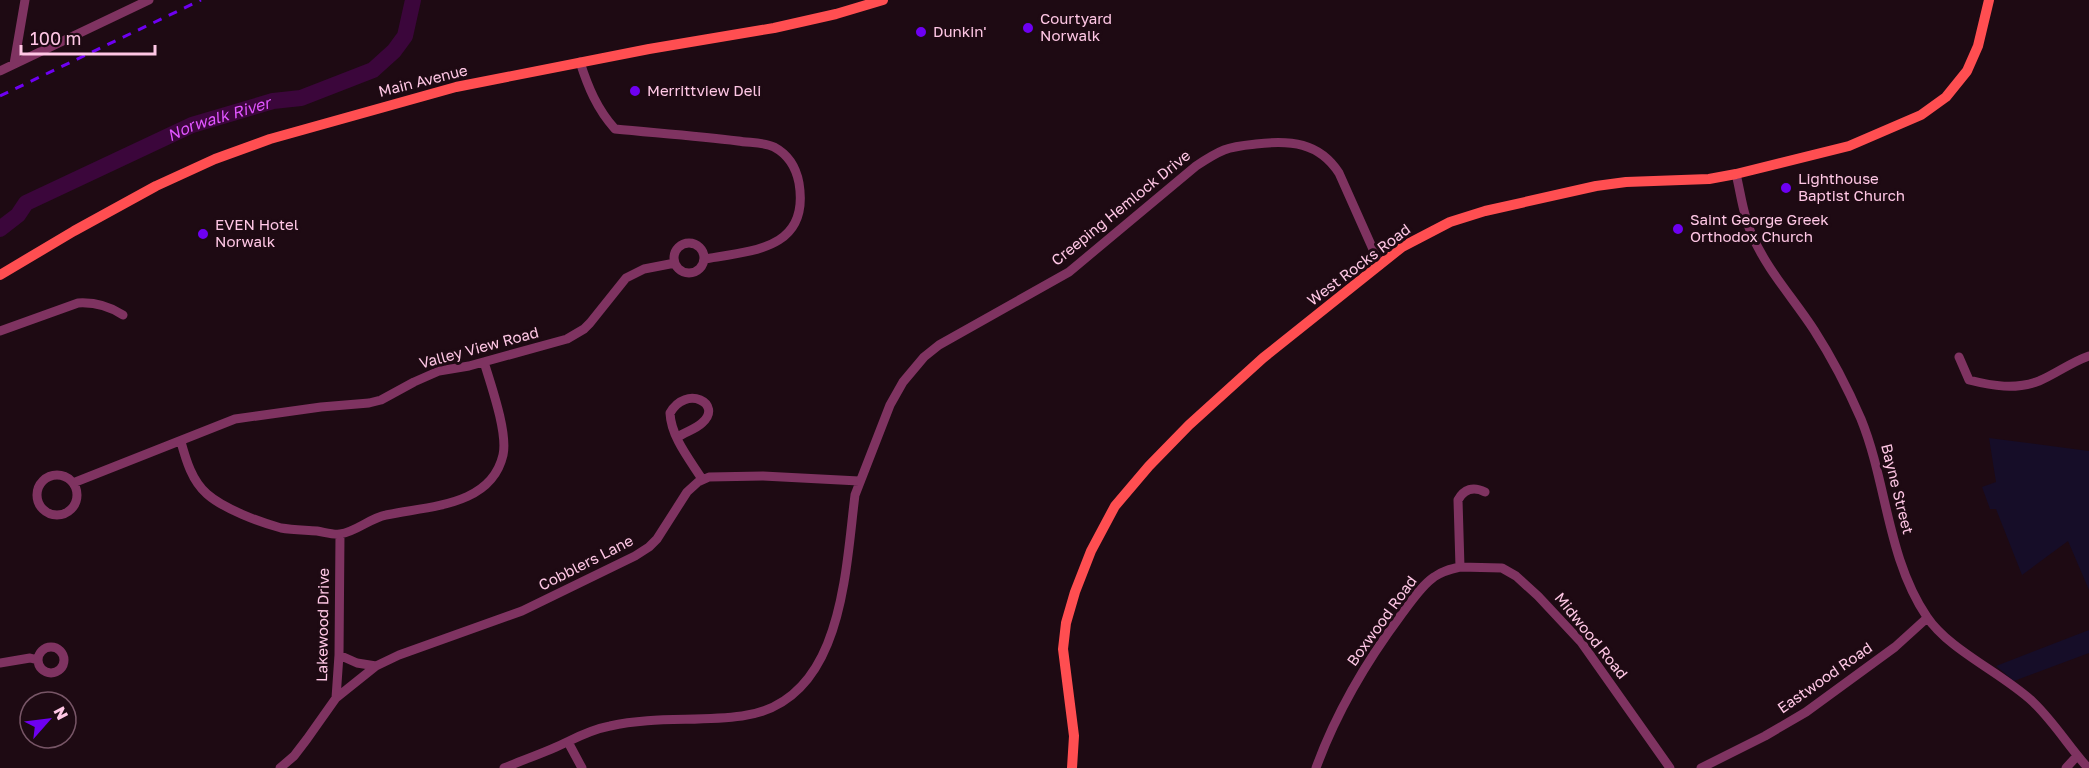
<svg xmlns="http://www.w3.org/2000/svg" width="2089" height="768" viewBox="0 0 2089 768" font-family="'Golos Text',sans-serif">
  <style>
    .green { fill: #160d28 }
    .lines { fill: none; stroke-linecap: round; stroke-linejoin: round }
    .river { stroke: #3b063b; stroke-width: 16 }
    .minor { stroke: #7f3361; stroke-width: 9 }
    .major { stroke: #ff4e51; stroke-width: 10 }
    .rail { stroke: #6e00f2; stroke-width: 3; stroke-dasharray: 9 8; stroke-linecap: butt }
    .poi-dot { fill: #6e00f2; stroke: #1e0a13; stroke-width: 2 }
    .labels { text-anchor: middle; stroke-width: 6; stroke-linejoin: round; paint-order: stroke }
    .poi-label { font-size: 15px; fill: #ffc7e5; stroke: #1e0a13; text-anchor: start }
    .street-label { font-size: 15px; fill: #ffc7e5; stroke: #1e0a13 }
    .water-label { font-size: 16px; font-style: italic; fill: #e055ff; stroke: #1e0a13 }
  </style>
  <rect width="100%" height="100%" fill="#1e0a13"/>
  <path class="green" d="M 1989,438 L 2089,451 L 2089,590 L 2068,541 L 2022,575 L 1996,509 L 1990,509 L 1982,487 L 1996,482 Z
    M 2089,630 L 2089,653 L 2014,681 L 1996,666 Z"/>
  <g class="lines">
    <path class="river" id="s1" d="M 0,229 L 18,215 L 26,203 L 192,125 L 273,101 L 301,98 L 373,70 L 394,51 L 405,36 L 413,0"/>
    <path class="minor" d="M 580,62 C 588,87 597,109 615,129 C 656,133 697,136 738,141 C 749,143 764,142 774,147 C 789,155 796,167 799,183 C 810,249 753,251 704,259
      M 14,64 L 25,0
      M 0,71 L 149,0
      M 1736,174 C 1741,194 1743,216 1752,235 C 1767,270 1794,299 1814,330 C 1832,358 1848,389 1861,419 C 1887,483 1887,558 1927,617 C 1949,650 2002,673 2033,702 C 2054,722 2069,747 2088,768
      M674 258a15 15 0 1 1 30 0a15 15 0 1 1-30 0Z
      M 0,331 L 78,303 C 95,302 109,306 123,315
      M 1959,357 L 1969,380 C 1993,386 2015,390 2039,381 C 2056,374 2071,362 2089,356
      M 678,437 C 685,432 696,429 702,423 C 724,404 686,384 670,413 C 671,437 690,460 702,479
      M 181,442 C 186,460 192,481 207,494 C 224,509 259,522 281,528 C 293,530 305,530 317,531 C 324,532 333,535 340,534 C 356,532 370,518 386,515 C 427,506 491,507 503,455 C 508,433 491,385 484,362
      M37 495a20 20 0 1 1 40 0a20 20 0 1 1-40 0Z
      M 73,483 L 235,419 L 321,407 L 369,403 L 381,400 L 414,382 L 439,371 L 469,366 L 567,339 L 584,329 L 590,323 L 626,278 L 644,269 L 675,263
      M 1460,567 L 1502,568 L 1516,576 L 1538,596 L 1581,642 L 1670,768
      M38 660a13 13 0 1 1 26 0a13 13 0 1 1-26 0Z
      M 339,655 L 357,663 L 376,666
      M 0,663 L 30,658 L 38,660
      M 336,698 L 376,666 L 399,655 L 522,611 L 635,556 L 649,547 L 657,539 L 687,492 L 698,482 L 709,477 L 763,476 L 859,481
      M 568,742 L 582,768
      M 280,768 L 294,756 L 307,739 L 336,698 L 339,655 L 340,534
      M 504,768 C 525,759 547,752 567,742 C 581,735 594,729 610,726 C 653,716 698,722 742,716 C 843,703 845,573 855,495 L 890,405 L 903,382 L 924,357 L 939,345 L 1069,272 L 1196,166 C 1205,160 1214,154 1224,150 C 1234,146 1246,145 1256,144 C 1290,140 1319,142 1339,173 L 1380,265
      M 1316,768 C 1336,713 1366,662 1401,615 C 1411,602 1421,586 1434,577 C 1442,571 1451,569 1460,567 L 1458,500 C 1464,489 1473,486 1485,492
      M 1701,768 L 1765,736 L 1806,712 L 1895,647 L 1927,618
      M 2066,768 L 2077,756"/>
    <path class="major" d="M 0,275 L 74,231 L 156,186 L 215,159 L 270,139 L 456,87 L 649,49 L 774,28 L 836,14 L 883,0
      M 1072,768 L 1074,736 L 1063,649 L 1066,623 L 1075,592 L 1091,551 L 1115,506 L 1149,466 L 1189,425 L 1263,358 L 1402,247 L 1450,222 L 1485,211 L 1596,186 L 1626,182 L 1709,179 L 1736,174 L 1849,146 L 1921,115 L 1946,97 L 1967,71 L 1978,46 L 1989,0"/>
    <path class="rail" d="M 0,96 L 201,0"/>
  </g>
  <g class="poi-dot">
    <circle cx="1028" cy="28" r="6"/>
    <circle cx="921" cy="32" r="6"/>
    <circle cx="635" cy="91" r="6"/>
    <circle cx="1786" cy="188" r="6"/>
    <circle cx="1678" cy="229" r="6"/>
    <circle cx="203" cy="234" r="6"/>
  </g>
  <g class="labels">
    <g class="poi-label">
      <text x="1040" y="24">Courtyard<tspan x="1040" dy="17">Norwalk</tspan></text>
      <text x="933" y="37">Dunkin'</text>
      <text x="647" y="96">Merrittview Deli</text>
      <text x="1798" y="184">Lighthouse<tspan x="1798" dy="17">Baptist Church</tspan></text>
      <text x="1690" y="225">Saint George Greek<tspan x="1690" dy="17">Orthodox Church</tspan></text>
      <text x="215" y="230">EVEN Hotel<tspan x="215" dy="17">Norwalk</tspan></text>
    </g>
    <g class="street-label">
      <text transform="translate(423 81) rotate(-14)" y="5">Main Avenue</text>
      <text transform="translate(1121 208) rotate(-39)" y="5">Creeping Hemlock Drive</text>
      <text transform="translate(1359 265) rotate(-37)" y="5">West Rocks Road</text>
      <text transform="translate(479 348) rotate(-15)" y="5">Valley View Road</text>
      <text transform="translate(1897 489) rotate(76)" y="5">Bayne Street</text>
      <text transform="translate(586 563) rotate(-27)" y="5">Cobblers Lane</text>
      <text transform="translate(1382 621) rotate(-54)" y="5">Boxwood Road</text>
      <text transform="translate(323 625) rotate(-89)" y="5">Lakewood Drive</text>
      <text transform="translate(1591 636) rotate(51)" y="5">Midwood Road</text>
      <text transform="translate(1825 678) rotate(-35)" y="5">Eastwood Road</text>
    </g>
    <g class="water-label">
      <text dy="6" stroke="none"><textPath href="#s1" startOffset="248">Norwalk River</textPath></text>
    </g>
  </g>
  <g transform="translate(48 720) rotate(62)"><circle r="28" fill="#1e0a13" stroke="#785667" stroke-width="1.5"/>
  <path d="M0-4.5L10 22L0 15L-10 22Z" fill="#6e00f2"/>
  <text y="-9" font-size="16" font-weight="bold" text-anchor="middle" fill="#ffc7e5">N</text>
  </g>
  <path d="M21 45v9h134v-9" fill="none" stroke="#ffc7e5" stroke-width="3"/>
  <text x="30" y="45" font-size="18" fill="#ffc7e5" stroke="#1e0a13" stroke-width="4.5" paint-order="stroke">100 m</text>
</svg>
